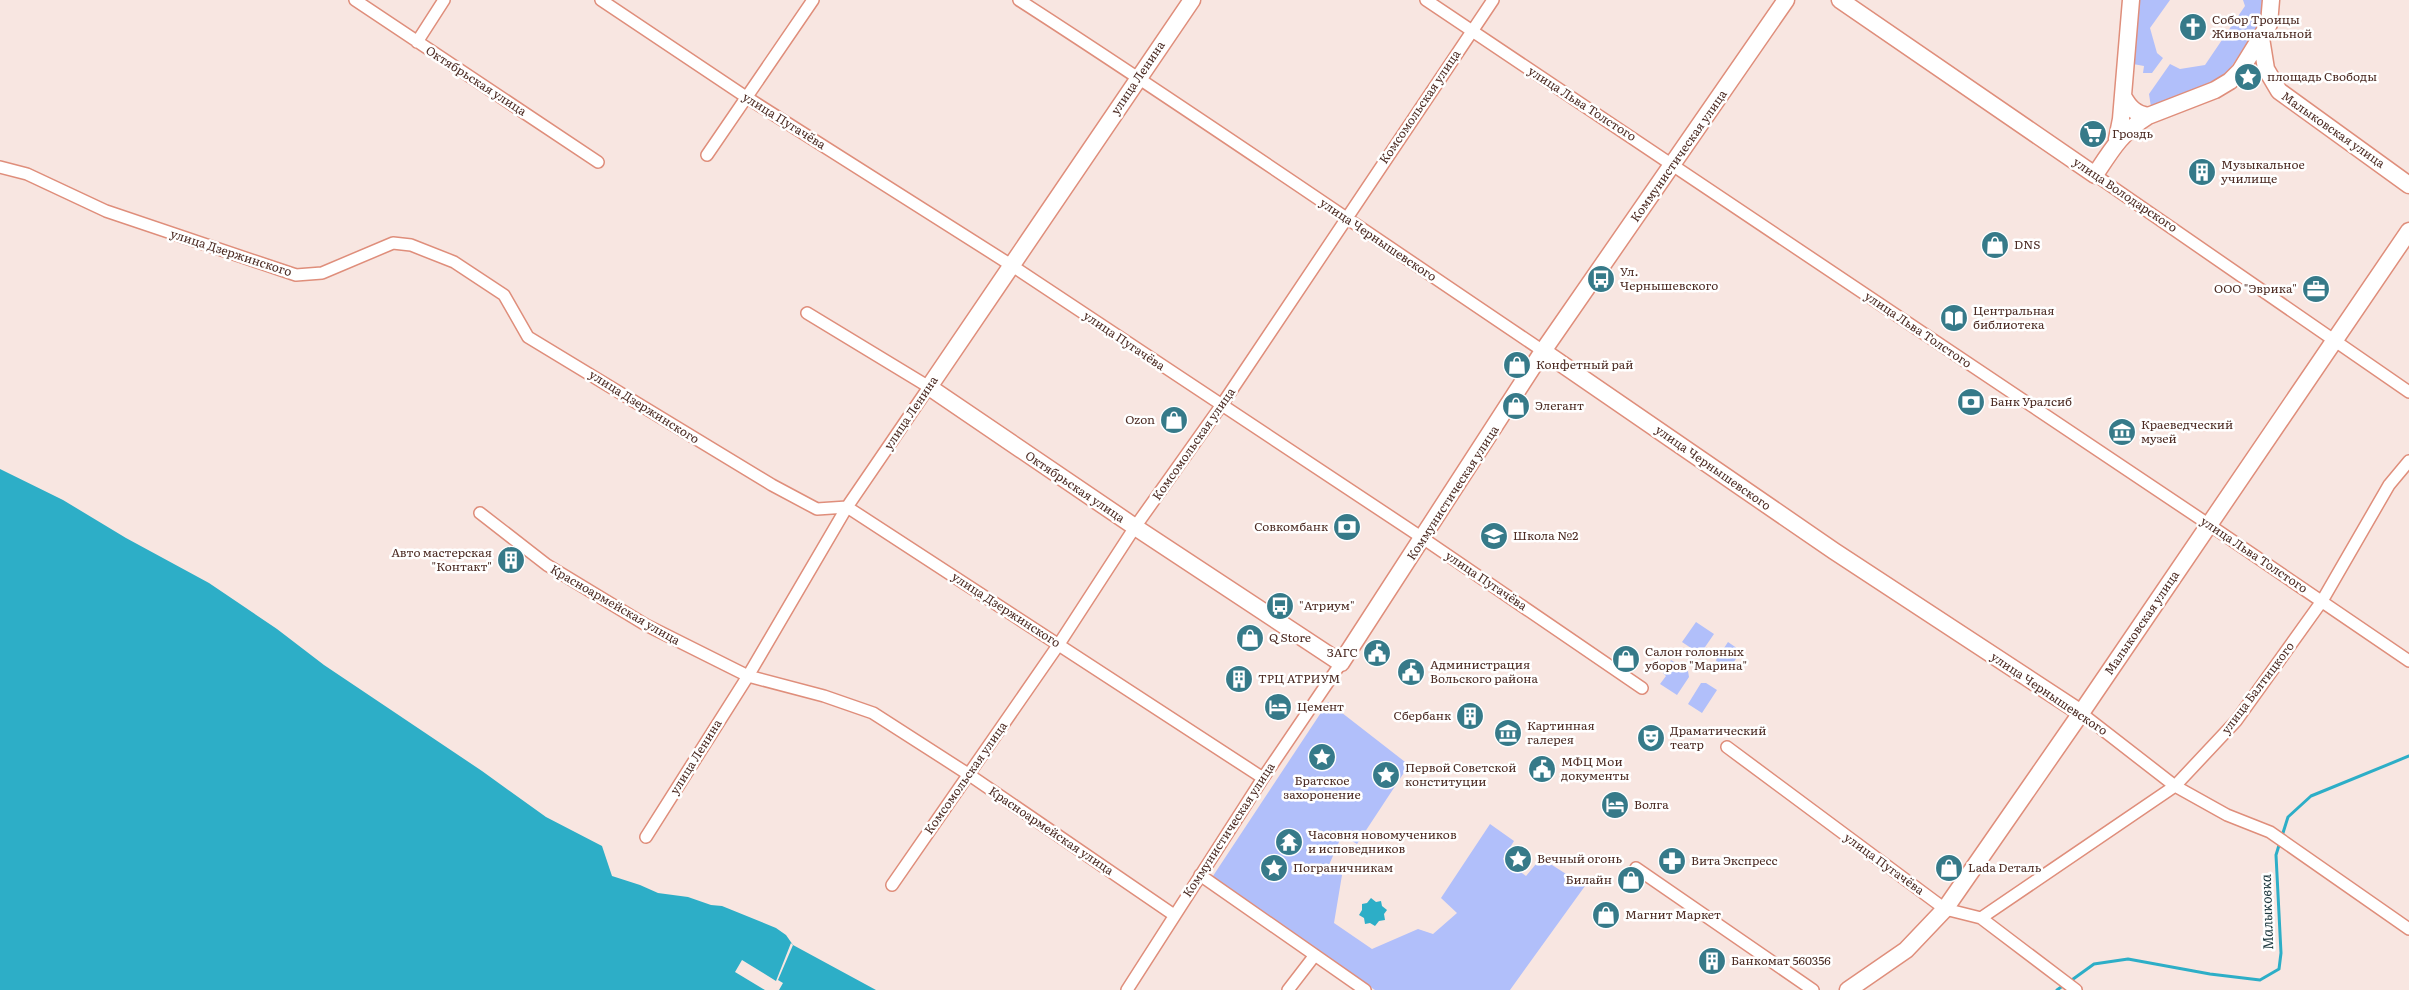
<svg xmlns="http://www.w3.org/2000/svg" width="2409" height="990" viewBox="0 0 2409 990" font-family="Literata,serif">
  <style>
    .green { fill: #b1bffa }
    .water { fill: #2daec7 }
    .pier { fill: #f8e6e1 }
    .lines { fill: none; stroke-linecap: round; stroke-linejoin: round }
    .stream { stroke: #2daec7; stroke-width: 3 }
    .street-casing { stroke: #df8e7b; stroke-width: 14 }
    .secondary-casing { stroke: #df8e7b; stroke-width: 19 }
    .street { stroke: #fff; stroke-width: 11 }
    .secondary { stroke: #fff; stroke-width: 16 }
    .labels { text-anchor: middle; stroke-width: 5; stroke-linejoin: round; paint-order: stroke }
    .poi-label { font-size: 12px; fill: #4c2b23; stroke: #fff; text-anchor: start }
    .street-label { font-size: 12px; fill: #4c2b23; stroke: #fff }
    .water-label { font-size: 14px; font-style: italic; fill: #1d383e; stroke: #fff }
  </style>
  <rect width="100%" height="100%" fill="#f8e6e1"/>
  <path class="green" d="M 2138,0 L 2170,0 L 2150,28 L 2157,53 L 2163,58 L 2152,73 L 2143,73 L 2144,66 L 2133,64 Z
    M 2243,0 L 2262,0 L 2261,21 L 2228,72 L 2214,82 L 2151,107 L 2149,94 L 2170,64 L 2180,69 L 2205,65 L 2245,6 Z
    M 1696,622 L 1714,634 L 1703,650 L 1697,652 L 1682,642 Z
    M 1728,642 L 1741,651 L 1728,671 L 1718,665 L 1716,660 Z
    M 1671,660 L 1688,671 L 1689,677 L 1677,695 L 1660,684 L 1666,676 L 1663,673 Z
    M 1701,683 L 1706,683 L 1717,690 L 1702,713 L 1688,704 Z
    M 1328,702 L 1409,765 L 1357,844 L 1342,835 L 1329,865 L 1342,875 L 1334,923 L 1372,949 L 1418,929 L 1433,934 L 1457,913 L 1441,898 L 1490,824 L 1514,841 L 1503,859 L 1526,876 L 1541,858 L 1585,886 L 1510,990 L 1375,990 L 1211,879 Z"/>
  <path class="water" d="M 0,469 L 63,500 L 126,538 L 209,583 L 277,629 L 324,665 L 482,771 L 546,817 L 602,846 L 612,876 L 640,885 L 658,893 L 688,897 L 711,905 L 722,906 L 776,928 L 786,935 L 793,945 L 876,990 L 0,990 Z
    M 1371,898 L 1376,902 L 1381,901 L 1382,906 L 1387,910 L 1384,914 L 1385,920 L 1379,921 L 1375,926 L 1370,923 L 1365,924 L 1364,918 L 1359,915 L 1362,910 L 1362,904 L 1367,903 Z"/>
  <path class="pier" d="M 791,943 L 793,945 L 778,980 L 783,983 L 779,990 L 765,990 L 735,972 L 742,960 L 776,981 Z"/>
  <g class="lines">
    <path class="stream" d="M 2282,836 L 2288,817 L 2311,796 L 2409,756
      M 2069,982 L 2094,964 L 2128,959 L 2210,974 L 2260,980 L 2279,969 L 2281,953 L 2276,855 L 2280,842
      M 2057,990 L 2064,985"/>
    <g class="street-casing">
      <path id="street" d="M 355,0 L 598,162
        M 601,0 L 746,97 L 1011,265 L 1424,539 L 1642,688
        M 1019,0 C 1196,114 1369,234 1543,351
        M 1426,0 L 2208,524 L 2409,661
        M 417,42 L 444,0
        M 707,155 L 813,0
        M 0,167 L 27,174 L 106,211 L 296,275 L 322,273 L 393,243 L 411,245 L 454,262 L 504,295 L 528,337 L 772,485 L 817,509 L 847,507 L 1263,778
        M 2095,175 L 2409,392
        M 480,513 L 547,565 L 646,625 L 748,676 L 824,696 L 873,713 L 968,774 L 1174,915
        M 2081,713 L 2175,786 L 2227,815 L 2270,832 L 2409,929
        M 1727,747 L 1945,909 L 1981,918 L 2076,990
        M 646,837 L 748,676 L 847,507 L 929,387 L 807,313
        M 1636,868 L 1813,990
        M 1200,875 L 1365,990
        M 892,885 L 1059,644 L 1135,527 L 1221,406 L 1493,0
        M 1981,918 L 2175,786 L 2236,721 L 2322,601 L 2389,485 L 2409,461
        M 1127,990 L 1263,778 L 1341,663
        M 1288,990 L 1315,955"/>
    </g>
    <g class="secondary-casing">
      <path id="secondary" d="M 1192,0 L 929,387 L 1135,527 L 1341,663 L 1543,351 L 1786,0
        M 1840,0 L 2095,175 C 2112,149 2121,133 2148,116
        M 2261,38 L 2266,69 L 2279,91 L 2409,185
        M 2123,96 C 2129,107 2135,114 2148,116 L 2215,90 L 2230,81 L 2240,71 L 2269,24 L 2271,0
        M 2117,139 L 2121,119 L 2131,0
        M 1543,351 L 1834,551 L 2081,713
        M 1848,990 L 1906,950 L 1945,909 L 2081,713 L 2409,231"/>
    </g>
    <use href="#street" class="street"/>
    <use href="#secondary" class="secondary"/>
  </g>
  <defs>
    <g id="church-disc" transform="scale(1.4375)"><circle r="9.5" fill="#367a89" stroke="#fff"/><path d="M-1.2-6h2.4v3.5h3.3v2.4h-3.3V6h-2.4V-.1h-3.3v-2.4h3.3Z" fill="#fff"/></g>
    <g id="sight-disc" transform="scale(1.4375)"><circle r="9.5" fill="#367a89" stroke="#fff"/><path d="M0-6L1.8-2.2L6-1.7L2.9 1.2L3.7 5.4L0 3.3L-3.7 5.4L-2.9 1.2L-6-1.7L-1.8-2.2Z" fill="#fff"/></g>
    <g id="supermarket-disc" transform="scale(1.4375)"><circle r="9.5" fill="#367a89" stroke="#fff"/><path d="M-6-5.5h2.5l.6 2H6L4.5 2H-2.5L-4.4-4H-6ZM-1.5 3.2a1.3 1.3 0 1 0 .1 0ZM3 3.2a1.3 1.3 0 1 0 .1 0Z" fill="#fff"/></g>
    <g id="building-disc" transform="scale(1.4375)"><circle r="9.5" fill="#367a89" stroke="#fff"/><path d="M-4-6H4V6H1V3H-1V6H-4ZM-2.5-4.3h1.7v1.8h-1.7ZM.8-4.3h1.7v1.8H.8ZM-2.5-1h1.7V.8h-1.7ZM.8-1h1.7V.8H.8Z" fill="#fff"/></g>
    <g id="shop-disc" transform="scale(1.4375)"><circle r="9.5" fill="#367a89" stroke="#fff"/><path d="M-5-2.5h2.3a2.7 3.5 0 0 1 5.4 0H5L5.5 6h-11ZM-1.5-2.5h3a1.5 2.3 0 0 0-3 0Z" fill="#fff"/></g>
    <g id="bus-disc" transform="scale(1.4375)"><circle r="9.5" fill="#367a89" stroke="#fff"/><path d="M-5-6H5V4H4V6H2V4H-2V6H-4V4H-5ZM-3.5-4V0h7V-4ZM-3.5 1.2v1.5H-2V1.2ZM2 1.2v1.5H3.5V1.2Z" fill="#fff"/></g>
    <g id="office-disc" transform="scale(1.4375)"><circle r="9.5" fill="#367a89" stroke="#fff"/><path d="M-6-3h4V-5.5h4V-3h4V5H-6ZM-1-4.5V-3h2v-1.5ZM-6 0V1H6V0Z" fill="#fff"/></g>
    <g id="library-disc" transform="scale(1.4375)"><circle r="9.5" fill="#367a89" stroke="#fff"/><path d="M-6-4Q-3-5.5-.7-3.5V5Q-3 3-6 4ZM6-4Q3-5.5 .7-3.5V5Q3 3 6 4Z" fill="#fff"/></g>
    <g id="bank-disc" transform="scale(1.4375)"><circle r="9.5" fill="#367a89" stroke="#fff"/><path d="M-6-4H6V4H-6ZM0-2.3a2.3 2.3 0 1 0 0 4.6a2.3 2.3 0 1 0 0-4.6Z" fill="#fff"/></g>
    <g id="museum-disc" transform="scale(1.4375)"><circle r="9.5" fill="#367a89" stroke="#fff"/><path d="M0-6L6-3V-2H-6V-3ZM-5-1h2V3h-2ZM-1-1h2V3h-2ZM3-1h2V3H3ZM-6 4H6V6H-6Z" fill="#fff"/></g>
    <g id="school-disc" transform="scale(1.4375)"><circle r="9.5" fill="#367a89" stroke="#fff"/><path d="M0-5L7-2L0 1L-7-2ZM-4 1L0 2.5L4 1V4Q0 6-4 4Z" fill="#fff"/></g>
    <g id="civic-disc" transform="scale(1.4375)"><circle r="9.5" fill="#367a89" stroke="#fff"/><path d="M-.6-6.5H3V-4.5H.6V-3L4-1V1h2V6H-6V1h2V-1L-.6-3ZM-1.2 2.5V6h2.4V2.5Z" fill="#fff"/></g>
    <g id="hotel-disc" transform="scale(1.4375)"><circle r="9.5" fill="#367a89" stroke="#fff"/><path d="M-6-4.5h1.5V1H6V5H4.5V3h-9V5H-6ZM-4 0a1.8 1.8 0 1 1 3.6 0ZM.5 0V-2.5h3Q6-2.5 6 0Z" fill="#fff"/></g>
    <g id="theatre-disc" transform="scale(1.4375)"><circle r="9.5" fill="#367a89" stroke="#fff"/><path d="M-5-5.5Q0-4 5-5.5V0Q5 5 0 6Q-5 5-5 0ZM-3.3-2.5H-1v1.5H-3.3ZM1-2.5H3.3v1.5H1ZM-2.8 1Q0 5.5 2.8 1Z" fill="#fff"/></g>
    <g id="temple-disc" transform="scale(1.4375)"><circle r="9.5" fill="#367a89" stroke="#fff"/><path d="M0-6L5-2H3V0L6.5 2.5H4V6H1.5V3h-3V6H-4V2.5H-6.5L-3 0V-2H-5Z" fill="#fff"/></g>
    <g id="pharmacy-disc" transform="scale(1.4375)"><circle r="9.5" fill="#367a89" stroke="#fff"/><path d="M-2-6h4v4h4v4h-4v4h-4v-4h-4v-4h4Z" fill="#fff"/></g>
  </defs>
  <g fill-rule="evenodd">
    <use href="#church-disc" x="2193" y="27"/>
    <use href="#sight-disc" x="2248" y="77"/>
    <use href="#supermarket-disc" x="2093" y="134"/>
    <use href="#building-disc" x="2202" y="172"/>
    <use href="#shop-disc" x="1995" y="245"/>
    <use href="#bus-disc" x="1601" y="279"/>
    <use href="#office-disc" x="2316" y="289"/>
    <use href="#library-disc" x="1954" y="318"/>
    <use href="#shop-disc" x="1517" y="365"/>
    <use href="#bank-disc" x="1971" y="402"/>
    <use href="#shop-disc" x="1516" y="406"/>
    <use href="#shop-disc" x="1174" y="420"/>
    <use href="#museum-disc" x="2122" y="432"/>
    <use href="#bank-disc" x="1347" y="527"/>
    <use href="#school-disc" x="1494" y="536"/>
    <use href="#building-disc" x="511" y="560"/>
    <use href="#bus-disc" x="1280" y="606"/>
    <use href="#shop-disc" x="1250" y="638"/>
    <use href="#civic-disc" x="1377" y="653"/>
    <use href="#shop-disc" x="1626" y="659"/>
    <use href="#civic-disc" x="1411" y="672"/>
    <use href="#building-disc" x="1239" y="679"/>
    <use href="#hotel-disc" x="1278" y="707"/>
    <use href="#building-disc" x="1470" y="716"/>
    <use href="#museum-disc" x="1508" y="733"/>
    <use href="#theatre-disc" x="1651" y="738"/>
    <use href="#sight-disc" x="1322" y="757"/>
    <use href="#civic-disc" x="1542" y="769"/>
    <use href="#sight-disc" x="1386" y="775"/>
    <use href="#hotel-disc" x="1615" y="805"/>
    <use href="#temple-disc" x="1289" y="842"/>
    <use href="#sight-disc" x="1518" y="859"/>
    <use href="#pharmacy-disc" x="1672" y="861"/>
    <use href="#sight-disc" x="1274" y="868"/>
    <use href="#shop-disc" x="1949" y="868"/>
    <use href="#shop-disc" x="1631" y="880"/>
    <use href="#shop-disc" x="1606" y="915"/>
    <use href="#building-disc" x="1712" y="961"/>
  </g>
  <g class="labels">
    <g class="poi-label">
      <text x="2212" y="24">Собор Троицы<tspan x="2212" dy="14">Живоначальной</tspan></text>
      <text x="2267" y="81">площадь Свободы</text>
      <text x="2112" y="138">Гроздь</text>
      <text x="2221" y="169">Музыкальное<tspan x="2221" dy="14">училище</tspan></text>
      <text x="2014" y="249">DNS</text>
      <text x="1620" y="276">Ул.<tspan x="1620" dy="14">Чернышевского</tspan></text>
      <text x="2297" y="293" text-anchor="end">ООО "Эврика"</text>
      <text x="1973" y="315">Центральная<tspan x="1973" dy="14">библиотека</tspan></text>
      <text x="1536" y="369">Конфетный рай</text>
      <text x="1990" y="406">Банк Уралсиб</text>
      <text x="1535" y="410">Элегант</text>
      <text x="1155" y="424" text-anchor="end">Ozon</text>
      <text x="2141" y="429">Краеведческий<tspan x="2141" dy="14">музей</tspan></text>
      <text x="1328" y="531" text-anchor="end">Совкомбанк</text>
      <text x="1513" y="540">Школа №2</text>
      <text x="492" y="557" text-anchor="end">Авто мастерская<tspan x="492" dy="14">"Контакт"</tspan></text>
      <text x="1299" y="610">"Атриум"</text>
      <text x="1269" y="642">Q Store</text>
      <text x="1645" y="656">Салон головных<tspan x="1645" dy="14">уборов "Марина"</tspan></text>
      <text x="1358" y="657" text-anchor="end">ЗАГС</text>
      <text x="1430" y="669">Администрация<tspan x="1430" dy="14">Вольского района</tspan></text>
      <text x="1258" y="683">ТРЦ АТРИУМ</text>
      <text x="1297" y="711">Цемент</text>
      <text x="1451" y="720" text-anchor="end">Сбербанк</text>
      <text x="1527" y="730">Картинная<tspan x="1527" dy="14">галерея</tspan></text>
      <text x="1670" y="735">Драматический<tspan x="1670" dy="14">театр</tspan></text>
      <text x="1561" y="766">МФЦ Мои<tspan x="1561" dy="14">документы</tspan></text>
      <text x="1405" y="772">Первой Советской<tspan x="1405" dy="14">конституции</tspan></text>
      <text x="1322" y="785" text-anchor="middle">Братское<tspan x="1322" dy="14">захоронение</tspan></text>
      <text x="1634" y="809">Волга</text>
      <text x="1308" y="839">Часовня новомучеников<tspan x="1308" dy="14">и исповедников</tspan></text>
      <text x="1537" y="863">Вечный огонь</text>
      <text x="1691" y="865">Вита Экспресс</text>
      <text x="1293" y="872">Пограничникам</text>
      <text x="1968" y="872">Lada Dеталь</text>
      <text x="1612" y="884" text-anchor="end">Билайн</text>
      <text x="1625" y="919">Магнит Маркет</text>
      <text x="1731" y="965">Банкомат 560356</text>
    </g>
    <g class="street-label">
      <text transform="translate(1138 78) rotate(-56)" y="4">улица Ленина</text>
      <text transform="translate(476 81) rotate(33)" y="4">Октябрьская улица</text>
      <text transform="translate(1582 104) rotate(33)" y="4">улица Льва Толстого</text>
      <text transform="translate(1420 107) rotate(-56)" y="4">Комсомольская улица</text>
      <text transform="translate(784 121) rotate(32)" y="4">улица Пугачёва</text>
      <text transform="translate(2333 130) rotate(35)" y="4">Малыковская улица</text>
      <text transform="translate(1679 156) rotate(-55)" y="4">Коммунистическая улица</text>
      <text transform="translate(2125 195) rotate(34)" y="4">улица Володарского</text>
      <text transform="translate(1378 240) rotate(34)" y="4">улица Чернышевского</text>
      <text transform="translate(231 253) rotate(18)" y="4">улица Дзержинского</text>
      <text transform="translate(1918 330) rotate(34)" y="4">улица Льва Толстого</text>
      <text transform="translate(1124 341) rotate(34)" y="4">улица Пугачёва</text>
      <text transform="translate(644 407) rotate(32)" y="4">улица Дзержинского</text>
      <text transform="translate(911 413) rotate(-56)" y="4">улица Ленина</text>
      <text transform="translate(1194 444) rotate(-55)" y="4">Комсомольская улица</text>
      <text transform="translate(1713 468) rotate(35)" y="4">улица Чернышевского</text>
      <text transform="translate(1075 487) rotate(34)" y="4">Октябрьская улица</text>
      <text transform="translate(1453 493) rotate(-57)" y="4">Коммунистическая улица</text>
      <text transform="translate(2254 555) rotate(34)" y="4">улица Льва Толстого</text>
      <text transform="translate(1486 581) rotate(34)" y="4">улица Пугачёва</text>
      <text transform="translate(615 605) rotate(30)" y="4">Красноармейская улица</text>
      <text transform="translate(1006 610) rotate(33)" y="4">улица Дзержинского</text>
      <text transform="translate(2142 623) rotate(-56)" y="4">Малыковская улица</text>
      <text transform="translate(2258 688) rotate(-53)" y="4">улица Балтицкого</text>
      <text transform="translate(2049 694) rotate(34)" y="4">улица Чернышевского</text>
      <text transform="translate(696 757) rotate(-58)" y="4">улица Ленина</text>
      <text transform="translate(966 778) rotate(-55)" y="4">Комсомольская улица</text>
      <text transform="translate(1229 830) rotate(-57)" y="4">Коммунистическая улица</text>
      <text transform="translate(1051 831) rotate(34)" y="4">Красноармейская улица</text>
      <text transform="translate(1884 864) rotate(36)" y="4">улица Пугачёва</text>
    </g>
    <g class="water-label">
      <text transform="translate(2267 912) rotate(-92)" y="5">Малыковка</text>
    </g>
  </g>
</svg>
